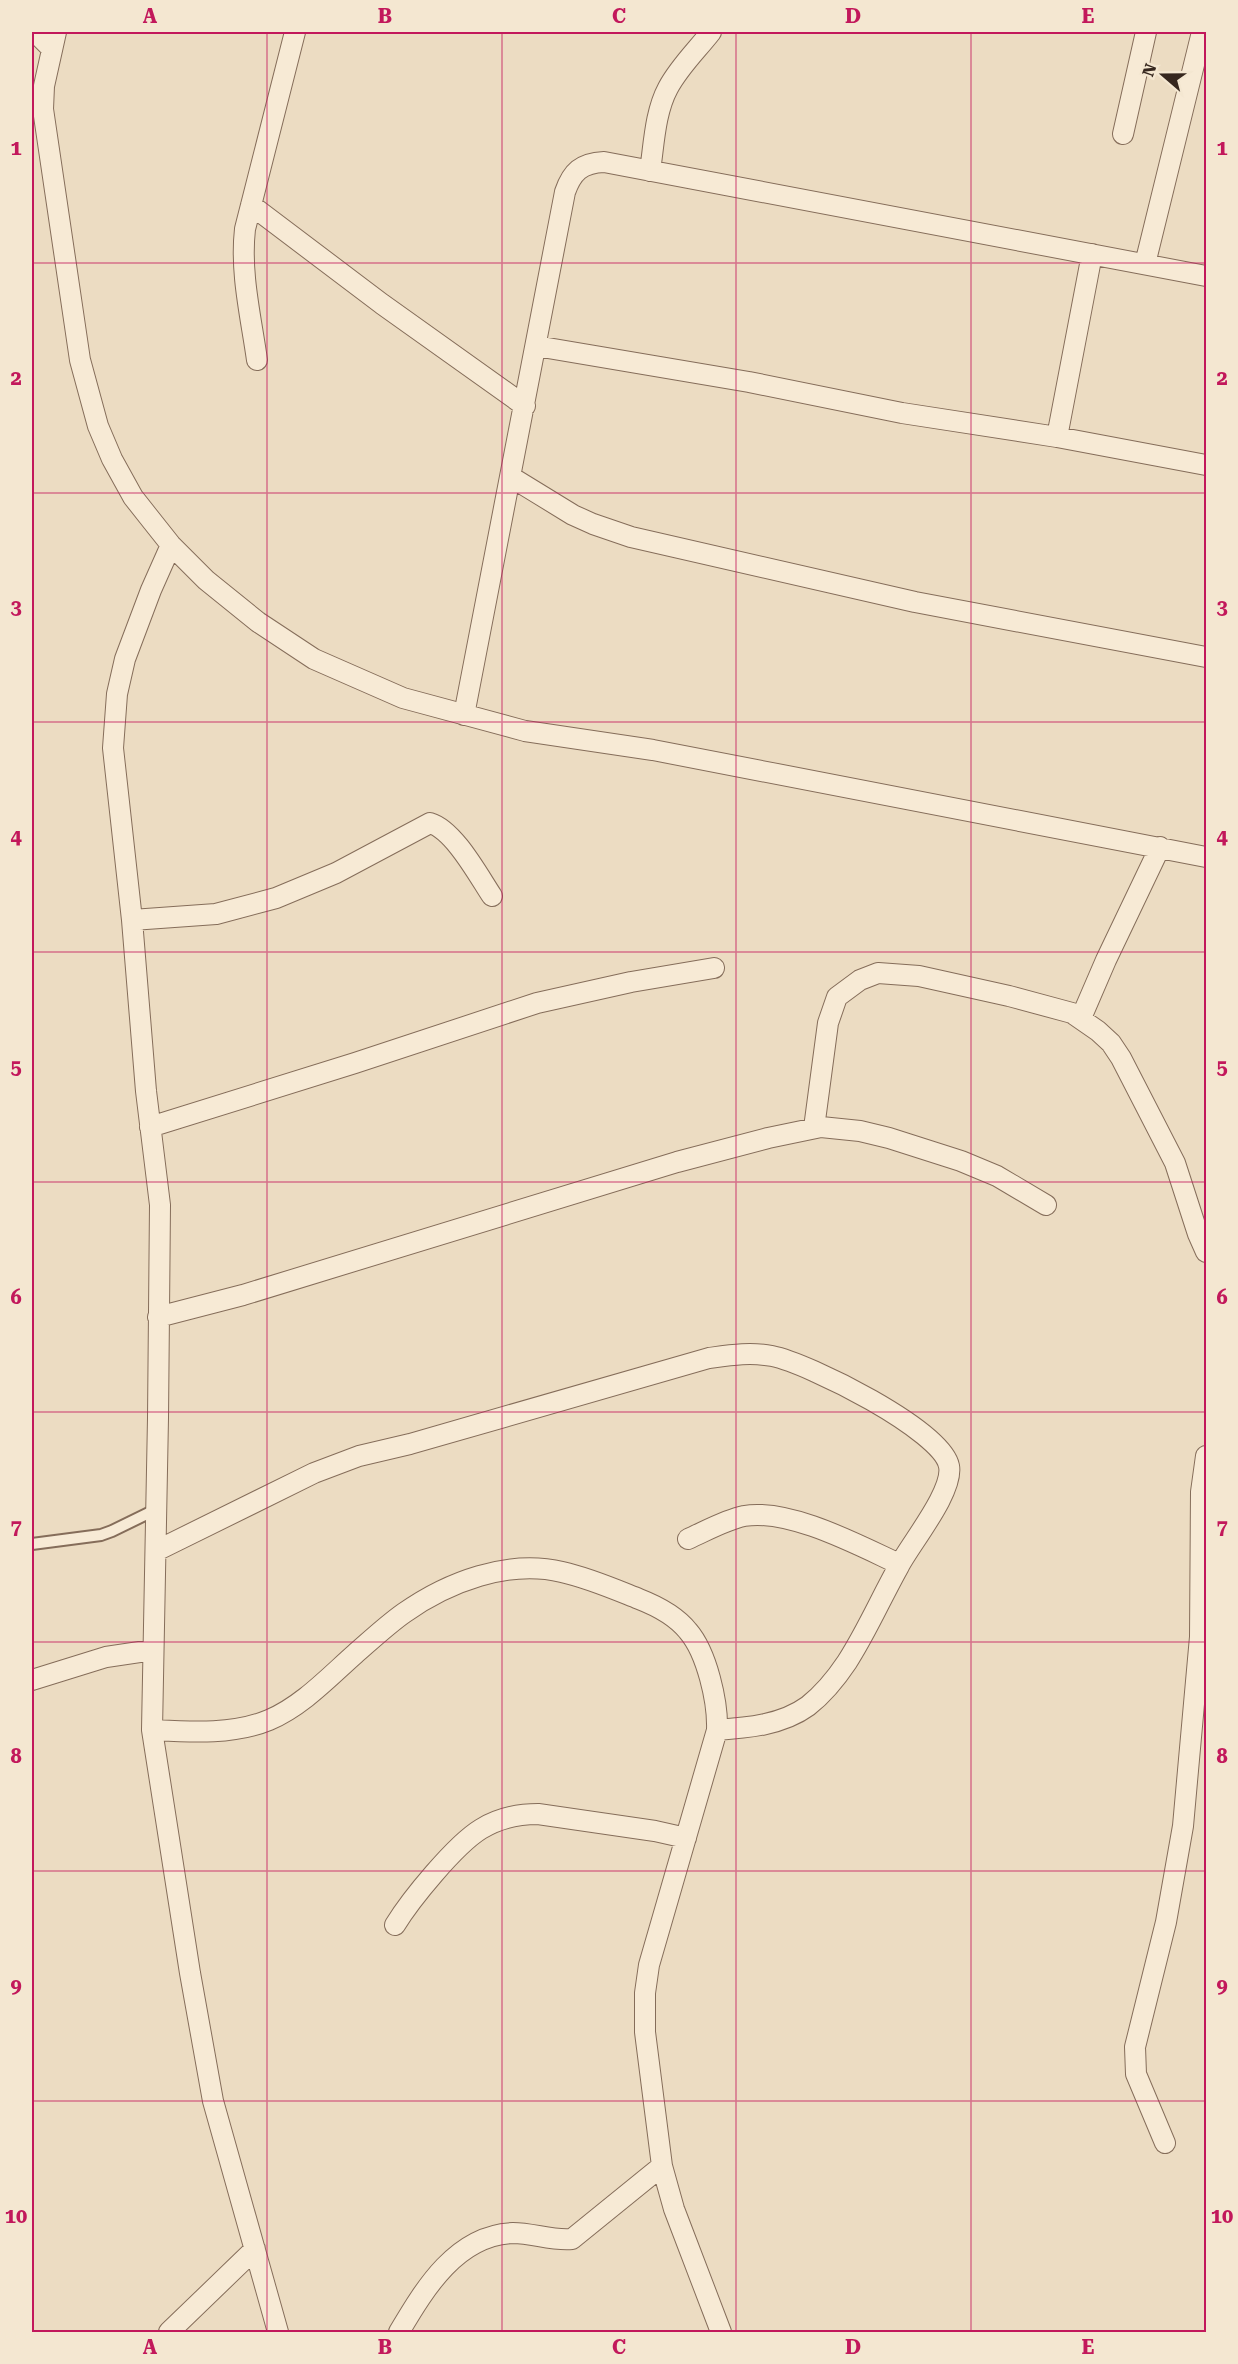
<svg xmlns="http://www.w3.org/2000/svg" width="1238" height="2364" viewBox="0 0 1238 2364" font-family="'Roboto Serif',serif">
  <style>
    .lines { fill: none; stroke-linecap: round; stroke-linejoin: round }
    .service-casing { stroke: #856d5a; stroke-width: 14 }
    .minor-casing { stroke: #856d5a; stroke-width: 22 }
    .service { stroke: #f7ead5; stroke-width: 10 }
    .minor { stroke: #f7ead5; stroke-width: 20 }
    .grid { fill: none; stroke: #c2185b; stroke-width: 1.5; stroke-opacity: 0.55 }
    .neatline { fill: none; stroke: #c2185b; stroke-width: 2 }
    .grid-label { font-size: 20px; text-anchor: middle; font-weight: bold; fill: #c2185b }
  </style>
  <rect width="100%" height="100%" fill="#ecdcc2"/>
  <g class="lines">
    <g class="service-casing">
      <path id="service" d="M 32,1544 L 101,1535 L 112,1531 L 157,1509"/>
    </g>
    <g class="minor-casing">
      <path id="minor" d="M 35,32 L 51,48
        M 56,32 L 44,86 L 43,109 L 80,360 L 98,426 L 112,459 L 133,497 L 148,516 L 171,545 L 206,580 L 258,622 L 314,659 L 403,698 L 525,731 L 653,750 L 1206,857
        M 1123,134 L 1146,32
        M 650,171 C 654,144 655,112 668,88 C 679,67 697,50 711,32
        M 251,205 L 382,304 L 525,406
        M 1145,264 L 1202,32
        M 536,346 L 749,382 L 902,413 L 1057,437 L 1206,465
        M 257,360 C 251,317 240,273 245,229 L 295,32
        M 1057,437 L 1092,254
        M 511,477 L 573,515 L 593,524 L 631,537 L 915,602 L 1206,657
        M 171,545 L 151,590 L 125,659 L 117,694 L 113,748 L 132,920 L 146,1091 L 160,1205 L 158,1418 L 152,1730 L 190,1973 L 213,2101 L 278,2332
        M 464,715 L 565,192 C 572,172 581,163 604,162 L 1206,276
        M 132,920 L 216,914 L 276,898 L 336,873 L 430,823 C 454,830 478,875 492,896
        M 1081,1018 L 1106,960 L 1160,847
        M 150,1127 L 355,1063 L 537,1003 L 631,982 L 714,968
        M 814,1128 L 828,1023 L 837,997 L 860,980 L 878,973 L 919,976 L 1009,996 L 1072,1013 L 1098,1031 L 1111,1043 L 1121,1058 L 1175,1163 L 1198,1234 L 1206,1252
        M 158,1317 L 243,1295 L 677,1162 L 768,1138 L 821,1127 L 860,1131 L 889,1138 L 961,1161 L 997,1176 L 1046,1205
        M 688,1539 C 706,1531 725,1520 744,1516 C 789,1508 858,1545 899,1564
        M 156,1551 L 314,1473 L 359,1456 L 410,1444 L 709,1358 C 731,1355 750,1352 772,1356 C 808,1363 942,1430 949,1466 C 954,1491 911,1543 899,1566 C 881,1598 867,1631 847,1662 C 837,1677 822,1695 808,1706 C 782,1725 747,1728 717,1730
        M 32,1680 L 106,1657 L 153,1650
        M 152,1730 C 190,1732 233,1735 269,1720 C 302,1706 329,1677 355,1654 C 371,1640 387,1625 404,1613 C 448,1582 508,1559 562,1572 C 589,1578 614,1589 639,1599 C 657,1606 676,1616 688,1631 C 707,1653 718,1702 717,1730 L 649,1965 L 645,1993 L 645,2032 L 662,2166 L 674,2209 L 721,2332
        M 395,1925 C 411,1899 455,1845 481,1829 C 499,1818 517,1814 538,1814 L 655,1831 L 686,1838
        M 1165,2143 L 1136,2074 L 1135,2047 L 1166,1922 L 1183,1826 L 1200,1637 L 1201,1492 L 1206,1456
        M 169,2332 L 255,2249
        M 399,2332 C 424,2290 456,2235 513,2233 C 533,2233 552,2241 572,2239 L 662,2166"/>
    </g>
    <use href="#service" class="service"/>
    <use href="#minor" class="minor"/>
  </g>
  <path class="grid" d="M 267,32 L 267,2332M 502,32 L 502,2332M 736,32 L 736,2332M 971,32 L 971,2332M 32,263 L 1206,263M 32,493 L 1206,493M 32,722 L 1206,722M 32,952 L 1206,952M 32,1182 L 1206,1182M 32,1412 L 1206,1412M 32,1642 L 1206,1642M 32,1871 L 1206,1871M 32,2101 L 1206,2101"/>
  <rect width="1238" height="2364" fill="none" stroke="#f4e7d1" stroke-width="66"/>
  <g transform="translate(1163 75) rotate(290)" stroke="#f4e7d1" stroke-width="4.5" paint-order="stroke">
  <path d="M0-4.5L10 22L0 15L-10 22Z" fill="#36271e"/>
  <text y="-9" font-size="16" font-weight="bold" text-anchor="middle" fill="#36271e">N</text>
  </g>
  <rect x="33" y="33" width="1172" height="2298" class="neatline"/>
  <g class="grid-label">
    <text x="150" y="23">A</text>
    <text x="385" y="23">B</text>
    <text x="619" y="23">C</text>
    <text x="853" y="23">D</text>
    <text x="1088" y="23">E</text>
    <text x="16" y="155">1</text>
    <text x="1222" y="155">1</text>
    <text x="16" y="385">2</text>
    <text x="1222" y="385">2</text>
    <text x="16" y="614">3</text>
    <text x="1222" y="614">3</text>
    <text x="16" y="844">4</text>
    <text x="1222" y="844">4</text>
    <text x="16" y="1074">5</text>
    <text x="1222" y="1074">5</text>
    <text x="16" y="1304">6</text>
    <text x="1222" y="1304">6</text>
    <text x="16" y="1534">7</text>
    <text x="1222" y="1534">7</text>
    <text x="16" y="1763">8</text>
    <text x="1222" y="1763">8</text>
    <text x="16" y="1993">9</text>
    <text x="1222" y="1993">9</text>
    <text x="16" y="2223">10</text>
    <text x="1222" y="2223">10</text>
    <text x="150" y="2354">A</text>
    <text x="385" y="2354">B</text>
    <text x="619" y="2354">C</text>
    <text x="853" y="2354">D</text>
    <text x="1088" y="2354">E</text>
  </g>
</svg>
